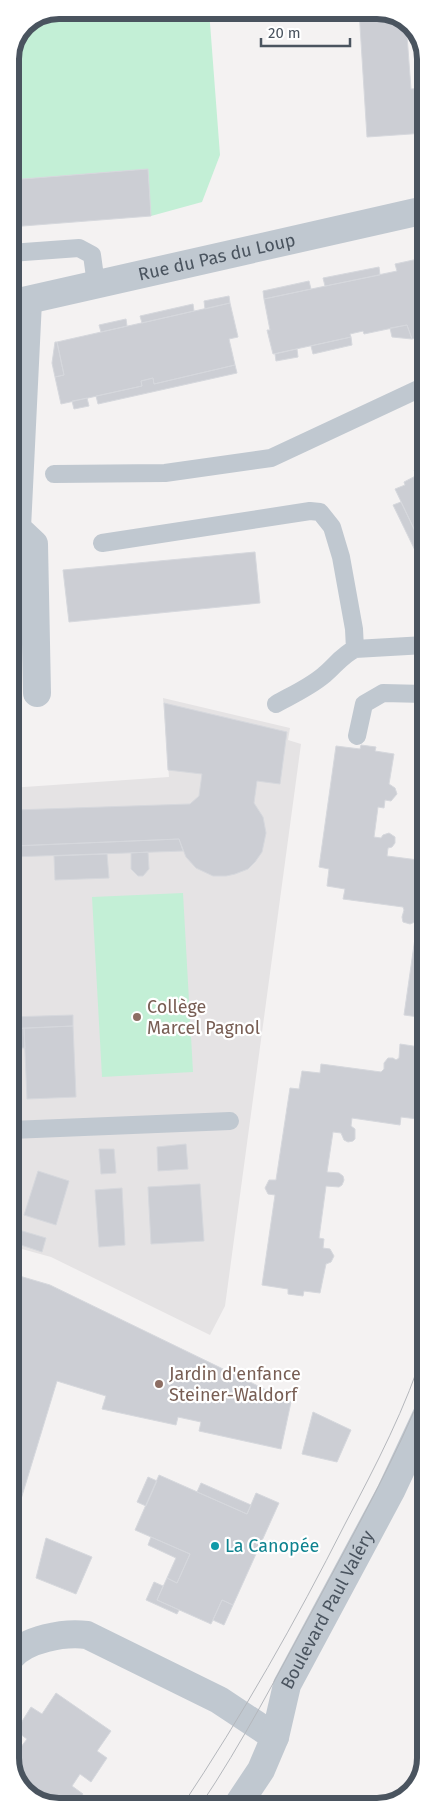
<svg xmlns="http://www.w3.org/2000/svg" width="436" height="1817" viewBox="0 0 436 1817" font-family="'Fira Sans',sans-serif">
  <style>
    .education { fill: #e5e3e4 }
    .grass { fill: #c3efd6 }
    .building { fill: #ccced4; stroke: #d6d8dd }
    .lines { fill: none; stroke-linecap: round; stroke-linejoin: round }
    .lane { stroke: #c0c8d0; stroke-width: 18 }
    .street { stroke: #c0c8d0; stroke-width: 28 }
    .tram { stroke: #b4b7bc; stroke-width: 1 }
    .education-dot { fill: #8d6e63; stroke: #fff; stroke-width: 2 }
    .culture-dot { fill: #0f9aa8; stroke: #fff; stroke-width: 2 }
    .labels { text-anchor: middle; stroke-width: 4.5; stroke-linejoin: round; paint-order: stroke }
    .street-label { font-size: 18px; fill: #4a545f; stroke: #fff }
    .education-label { font-size: 18px; fill: #785e54; stroke: #fff; text-anchor: start }
    .culture-label { font-size: 18px; fill: #0d838f; stroke: #fff; text-anchor: start }
    .rim { fill: none; stroke: #4a545f; stroke-width: 6 }
  </style>
  <rect width="100%" height="100%" fill="#f4f2f2"/>
  <path class="education" d="M 163,698 L 290,728 L 288,740 L 301,744 L 225,1306 L 210,1335 L 51,1257 L 11,1246 L 10,788 L 169,777 Z"/>
  <path class="grass" d="M 59,10 L 209,10 L 220,155 L 202,202 L 151,216 L 148,169 L 10,180 L 10,58 L 24,24 Z
    M 183,893 L 193,1072 L 102,1077 L 92,897 Z"/>
  <path class="building" d="M 359,10 L 383,10 L 406,22 L 411,89 L 425,88 L 425,133 L 367,137 Z
    M 148,169 L 151,216 L 10,227 L 10,180 Z
    M 420,258 L 425,272 L 425,292 L 418,259 Z
    M 418,259 L 425,292 L 425,335 L 412,339 L 407,325 L 364,334 L 363,331 L 350,334 L 351,337 L 273,354 L 267,330 L 270,330 L 264,299 L 397,271 L 395,264 Z
    M 379,267 L 380,275 L 325,286 L 323,278 Z
    M 309,281 L 311,289 L 264,299 L 263,291 Z
    M 229,296 L 230,303 L 205,309 L 204,301 Z
    M 230,303 L 238,337 L 229,339 L 235,365 L 154,384 L 153,378 L 141,381 L 142,386 L 61,404 L 55,377 L 64,375 L 57,342 Z
    M 193,304 L 194,311 L 142,323 L 140,316 Z
    M 126,319 L 127,326 L 101,332 L 99,325 Z
    M 407,325 L 412,339 L 392,337 L 390,328 Z
    M 351,337 L 352,345 L 313,354 L 311,346 Z
    M 55,342 L 57,342 L 64,375 L 55,377 L 52,363 Z
    M 297,349 L 298,357 L 276,361 L 275,354 Z
    M 235,365 L 237,373 L 98,404 L 96,396 L 142,386 L 141,381 L 153,378 L 154,384 Z
    M 87,398 L 89,406 L 74,409 L 72,401 Z
    M 425,465 L 425,471 L 417,476 L 414,470 Z
    M 425,471 L 425,552 L 395,489 L 405,485 L 404,482 Z
    M 401,502 L 425,552 L 425,571 L 393,505 Z
    M 255,552 L 260,603 L 69,622 L 63,570 Z
    M 164,703 L 287,732 L 280,784 L 257,781 L 254,803 L 263,817 L 266,833 L 262,852 L 255,862 L 248,869 L 235,874 L 226,876 L 213,876 L 196,868 L 186,857 L 179,839 L 17,846 L 15,810 L 190,804 L 199,796 L 202,774 L 168,770 Z
    M 361,745 L 376,747 L 375,751 L 394,754 L 389,784 L 395,788 L 397,794 L 391,801 L 385,800 L 384,808 L 378,807 L 374,837 L 381,838 L 383,835 L 389,833 L 395,837 L 395,843 L 392,847 L 388,848 L 387,856 L 426,861 L 426,1018 L 404,1015 L 417,924 L 415,922 L 410,924 L 403,922 L 402,917 L 404,910 L 403,907 L 343,899 L 345,889 L 327,886 L 329,869 L 319,867 L 336,746 L 360,749 Z
    M 16,826 L 17,846 L 10,846 L 10,827 Z
    M 179,839 L 183,851 L 10,857 L 10,846 Z
    M 148,852 L 149,869 L 143,876 L 138,876 L 131,869 L 131,853 Z
    M 107,854 L 109,878 L 55,880 L 54,856 Z
    M 10,894 L 16,894 L 19,976 L 10,976 Z
    M 73,1015 L 73,1026 L 11,1029 L 10,1017 Z
    M 423,1018 L 426,1018 L 426,1048 L 418,1047 Z
    M 73,1026 L 76,1097 L 27,1099 L 24,1028 Z
    M 24,1028 L 25,1048 L 11,1048 L 11,1029 Z
    M 400,1044 L 426,1048 L 426,1120 L 401,1117 L 400,1125 L 352,1118 L 351,1126 L 355,1129 L 355,1139 L 353,1141 L 348,1142 L 344,1140 L 341,1133 L 333,1132 L 327,1172 L 339,1173 L 343,1176 L 344,1180 L 342,1185 L 339,1187 L 326,1186 L 319,1238 L 324,1239 L 323,1248 L 330,1249 L 334,1256 L 331,1262 L 326,1264 L 320,1293 L 304,1291 L 303,1296 L 288,1294 L 288,1289 L 262,1285 L 275,1195 L 268,1194 L 265,1188 L 269,1180 L 276,1180 L 290,1088 L 299,1089 L 302,1071 L 320,1073 L 321,1064 L 381,1072 L 384,1069 L 384,1063 L 388,1058 L 393,1058 L 396,1060 L 399,1058 Z
    M 186,1144 L 188,1169 L 158,1171 L 157,1147 Z
    M 99,1149 L 114,1149 L 116,1173 L 101,1174 Z
    M 38,1171 L 69,1181 L 56,1225 L 24,1215 Z
    M 200,1184 L 204,1241 L 151,1244 L 148,1187 Z
    M 122,1188 L 125,1245 L 99,1247 L 95,1190 Z
    M 19,1230 L 46,1238 L 42,1252 L 15,1243 Z
    M 16,1275 L 50,1285 L 291,1402 L 281,1449 L 199,1431 L 201,1422 L 178,1417 L 176,1425 L 102,1409 L 106,1396 L 57,1381 L 18,1509 L 11,1507 L 11,1293 Z
    M 313,1412 L 351,1430 L 337,1462 L 302,1454 Z
    M 159,1475 L 247,1514 L 256,1493 L 279,1503 L 233,1605 L 222,1600 L 211,1624 L 157,1600 L 167,1578 L 177,1583 L 190,1554 L 135,1530 Z
    M 148,1477 L 157,1481 L 146,1506 L 137,1502 Z
    M 201,1483 L 251,1505 L 247,1514 L 197,1492 Z
    M 151,1537 L 190,1554 L 177,1583 L 167,1578 L 176,1558 L 148,1545 Z
    M 46,1538 L 92,1557 L 76,1594 L 36,1578 Z
    M 154,1582 L 163,1586 L 157,1600 L 179,1610 L 177,1614 L 146,1600 Z
    M 222,1600 L 233,1605 L 224,1625 L 213,1620 Z
    M 56,1693 L 111,1731 L 97,1751 L 107,1758 L 91,1782 L 80,1774 L 72,1786 L 83,1794 L 74,1807 L 53,1807 L 26,1795 L 11,1768 L 11,1746 L 18,1751 L 27,1739 L 16,1731 L 31,1707 L 42,1714 Z"/>
  <g class="lines">
    <path class="lane" d="M 10,253 L 79,248 L 92,255 L 96,284
      M 54,474 L 165,473 L 271,458 L 425,386
      M 102,543 L 310,511 L 320,512 L 332,527 L 341,557 L 354,629 L 355,649
      M 276,704 C 292,695 310,687 324,675 C 335,666 342,655 355,649 L 425,645
      M 357,736 L 364,704 L 383,693 L 425,694
      M 11,1130 L 230,1121"/>
    <g class="street">
      <path d="M 28,301 L 17,528 L 34,544 L 37,693"/>
      <path id="s1" d="M 10,304 L 425,210"/>
      <path d="M 11,1657 C 26,1639 64,1632 87,1635 L 219,1700 L 275,1737"/>
      <path id="s2" d="M 237,1806 L 261,1770 L 275,1737 L 287,1685 L 391,1491 L 426,1416"/>
    </g>
    <path class="tram" d="M 182,1806 C 242,1716 296,1621 345,1524 C 376,1465 406,1408 426,1344
      M 200,1806 C 243,1742 278,1674 315,1606 C 354,1533 395,1460 426,1383"/>
  </g>
  <g class="education-dot">
    <circle cx="137" cy="1017" r="5"/>
    <circle cx="159" cy="1384" r="5"/>
  </g>
  <circle class="culture-dot" cx="215" cy="1546" r="5"/>
  <g class="labels">
    <g class="street-label">
      <text dy="6" stroke="none"><textPath href="#s1" startOffset="212">Rue du Pas du Loup</textPath></text>
      <text dy="6" stroke="none"><textPath href="#s2" startOffset="218">Boulevard Paul Valéry</textPath></text>
    </g>
    <g class="education-label">
      <text x="147" y="1013">Collège<tspan x="147" dy="21">Marcel Pagnol</tspan></text>
      <text x="169" y="1380">Jardin d'enfance<tspan x="169" dy="21">Steiner-Waldorf</tspan></text>
    </g>
    <g class="culture-label">
      <text x="225" y="1552">La Canopée</text>
    </g>
  </g>
  <path d="M0 0H436V1817H0ZM59 19H377A40 40 0 0 1 417 59V1758A40 40 0 0 1 377 1798H59A40 40 0 0 1 19 1758V59A40 40 0 0 1 59 19Z" fill="#fff" fill-rule="evenodd"/>
  <path class="rim" d="M59 19H377A40 40 0 0 1 417 59V1758A40 40 0 0 1 377 1798H59A40 40 0 0 1 19 1758V59A40 40 0 0 1 59 19Z"/>
  <path d="M261 38v8h89v-8" fill="none" stroke="#4a545f" stroke-width="2.5"/>
  <text x="268" y="38" font-size="15" fill="#4a545f" stroke="#ffffff" stroke-width="4" paint-order="stroke">20 m</text>
</svg>
